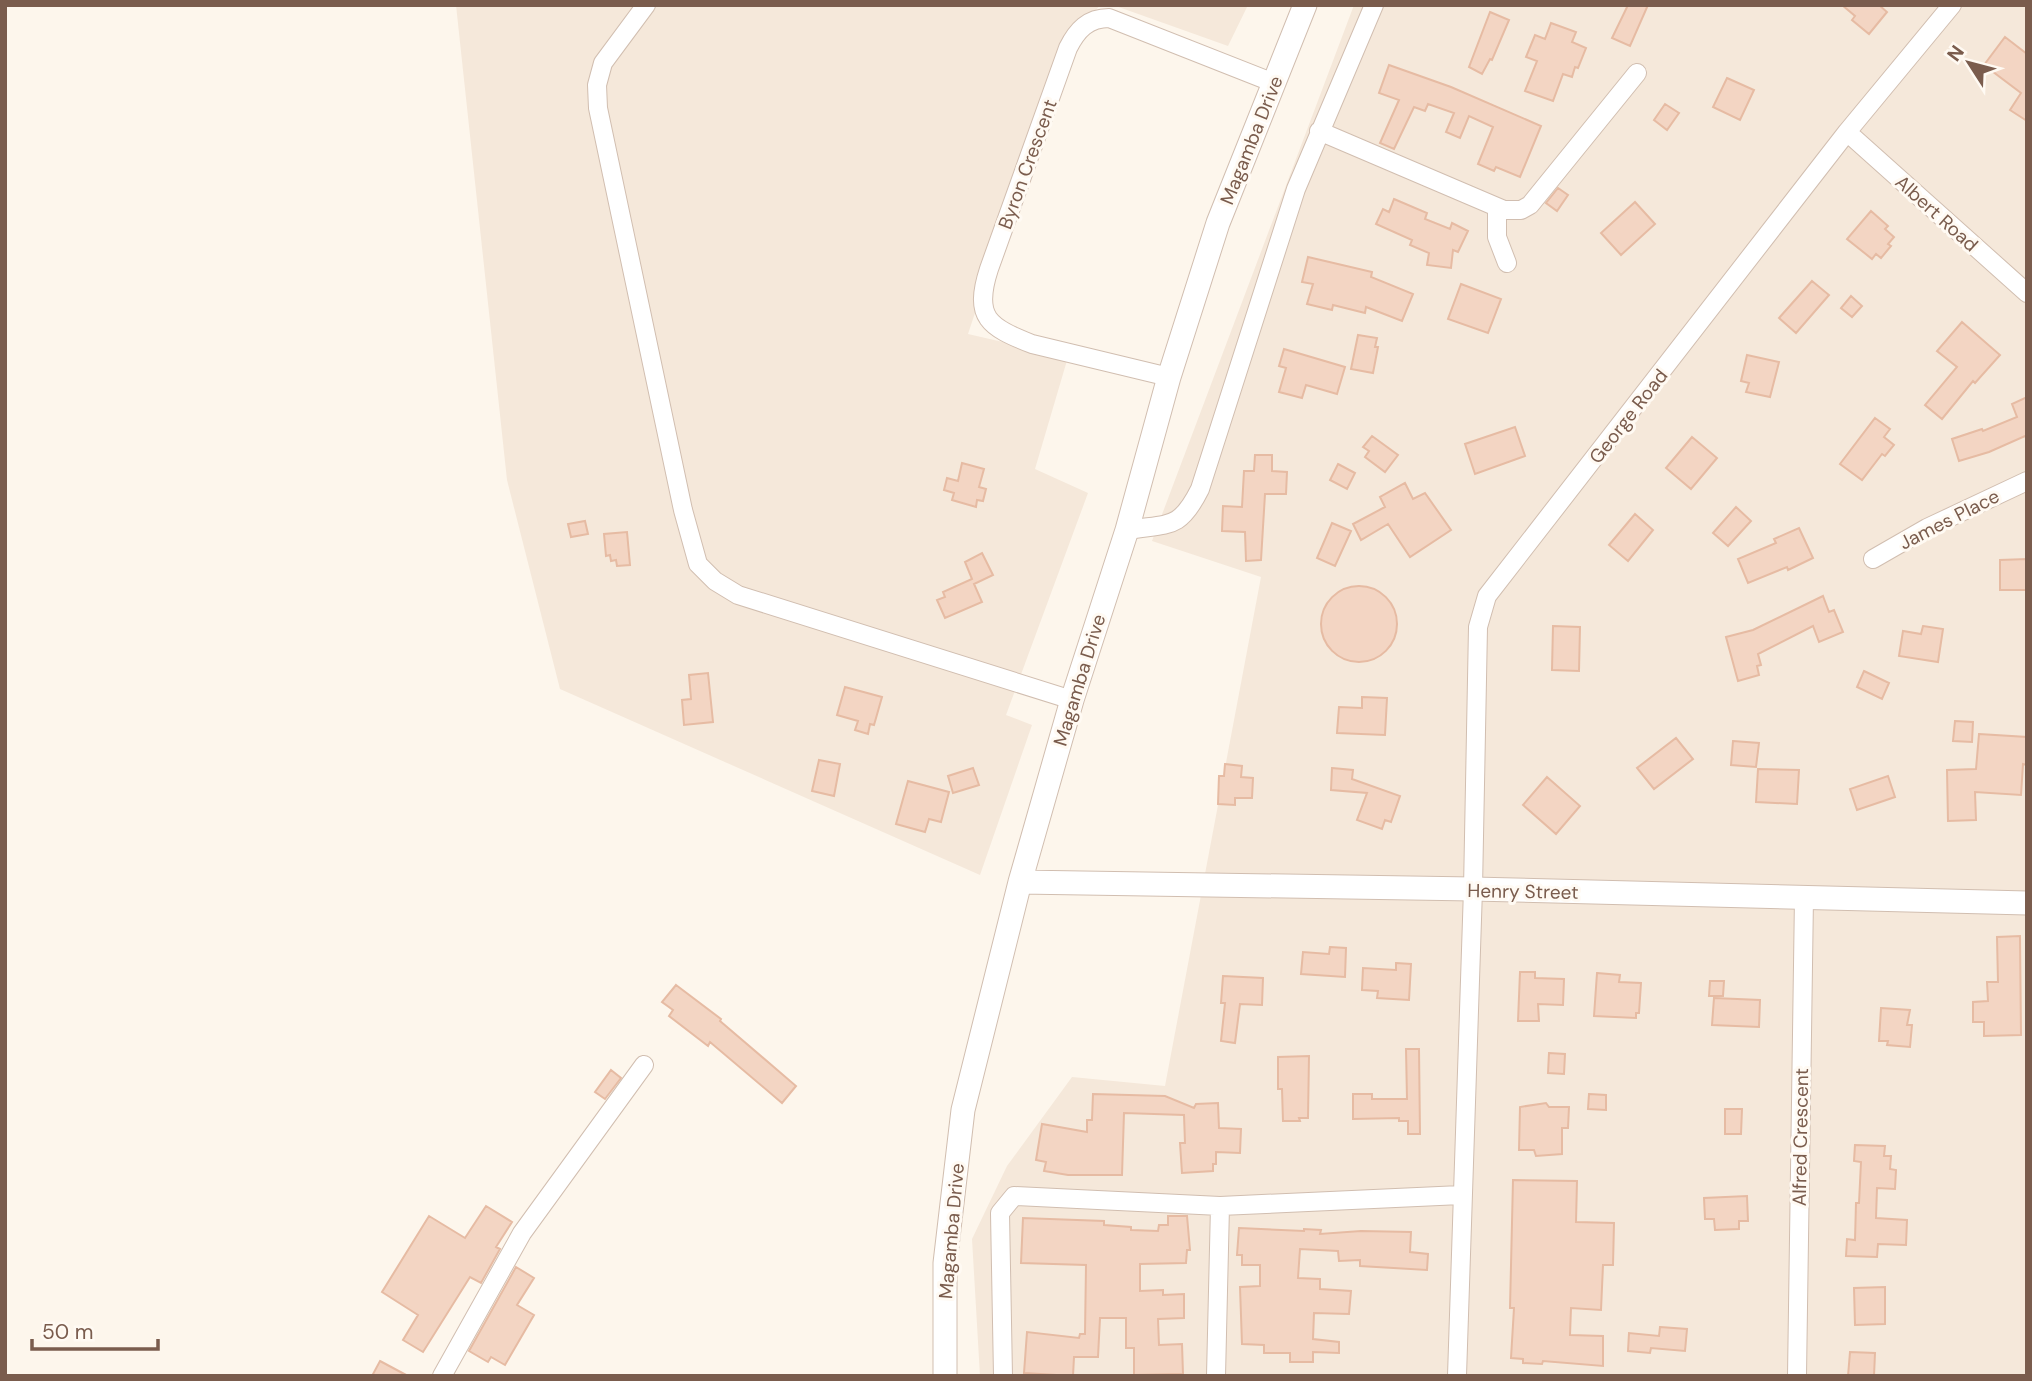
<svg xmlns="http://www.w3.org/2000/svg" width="2032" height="1381" viewBox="0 0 2032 1381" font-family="'DM Sans',sans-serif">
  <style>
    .residential { fill: #f5e8da }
    .building { fill: #f3d5c3; stroke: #e6bba3; stroke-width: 2 }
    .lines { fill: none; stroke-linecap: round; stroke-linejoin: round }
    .minor-casing { stroke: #d1beb0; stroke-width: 20 }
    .tertiary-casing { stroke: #d1beb0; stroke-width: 25 }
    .minor { stroke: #fff; stroke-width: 18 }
    .tertiary { stroke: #fff; stroke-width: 23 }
    .labels { text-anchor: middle; stroke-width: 6; stroke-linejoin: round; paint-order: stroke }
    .street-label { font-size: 19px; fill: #7a5c4d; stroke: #fffaf3 }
  </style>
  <rect width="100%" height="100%" fill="#fdf6ec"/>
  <path class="residential" d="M 456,5 L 1100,5 L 1062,52 L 968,334 L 1068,357 L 1035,469 L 1088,493 L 1006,715 L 1032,725 L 980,875 L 560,689 L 507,480 Z
    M 1113,5 L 1248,5 L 1228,46 Z
    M 1354,5 L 2027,5 L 2027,1376 L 980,1376 L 972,1239 L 1007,1166 L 1072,1077 L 1165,1086 L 1261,577 L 1152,541 Z"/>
  <path class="building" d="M 1628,5 L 1648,5 L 1630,46 L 1612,38 Z
    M 1842,5 L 1879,5 L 1887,12 L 1869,34 L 1852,20 L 1855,16 Z
    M 1490,12 L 1509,20 L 1492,60 L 1490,59 L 1482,74 L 1469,67 Z
    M 1551,23 L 1576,32 L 1572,42 L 1586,48 L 1578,68 L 1575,67 L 1572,77 L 1563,74 L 1553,101 L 1525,91 L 1537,61 L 1526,57 L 1535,35 L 1545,39 Z
    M 2005,37 L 2027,54 L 2027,121 L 2010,110 L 2021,93 L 1984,65 Z
    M 1389,65 L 1451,87 L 1541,126 L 1520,177 L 1496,167 L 1494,171 L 1478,164 L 1493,127 L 1469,116 L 1460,138 L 1446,132 L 1454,113 L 1428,104 L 1425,111 L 1414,107 L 1394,149 L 1380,143 L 1399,100 L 1379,93 Z
    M 1727,78 L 1754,90 L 1740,120 L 1713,107 Z
    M 1665,104 L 1679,113 L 1667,130 L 1654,120 Z
    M 1558,188 L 1568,195 L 1557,211 L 1546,203 Z
    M 1394,199 L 1427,213 L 1425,219 L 1450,229 L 1452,223 L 1468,231 L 1458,252 L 1453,250 L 1451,268 L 1427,265 L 1429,253 L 1410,245 L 1412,240 L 1376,224 L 1383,209 L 1389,212 Z
    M 1635,202 L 1655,224 L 1621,255 L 1601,233 Z
    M 1871,211 L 1888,226 L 1885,229 L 1894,237 L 1888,244 L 1891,246 L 1881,258 L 1876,254 L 1872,259 L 1847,239 Z
    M 1308,257 L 1372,272 L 1371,277 L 1413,294 L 1402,321 L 1366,307 L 1365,313 L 1333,305 L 1332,310 L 1307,304 L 1313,284 L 1302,282 Z
    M 1812,281 L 1829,295 L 1796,333 L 1779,318 Z
    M 1461,284 L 1501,299 L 1488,333 L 1448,319 Z
    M 1851,296 L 1862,306 L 1852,317 L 1841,308 Z
    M 1962,322 L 2000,355 L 1975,383 L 1973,381 L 1942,419 L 1925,405 L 1957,367 L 1937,351 Z
    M 1358,335 L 1377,338 L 1375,347 L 1378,347 L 1373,373 L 1351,369 Z
    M 1284,349 L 1345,367 L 1337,394 L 1306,385 L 1302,398 L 1279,392 L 1286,368 L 1279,366 Z
    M 1747,355 L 1779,362 L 1770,397 L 1746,392 L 1749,383 L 1741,381 Z
    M 2027,397 L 2027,439 L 2025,436 L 1989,452 L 1959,461 L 1952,439 L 1982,429 L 1983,431 L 2017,417 L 2012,404 Z
    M 1875,418 L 1890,429 L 1884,437 L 1894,445 L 1885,456 L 1882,454 L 1862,480 L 1840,464 Z
    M 1515,427 L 1525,456 L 1475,474 L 1465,444 Z
    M 1372,436 L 1398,455 L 1385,472 L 1365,457 L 1369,451 L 1363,447 Z
    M 1692,437 L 1717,458 L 1691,489 L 1666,468 Z
    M 1255,455 L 1272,455 L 1272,471 L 1287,472 L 1286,494 L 1265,494 L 1261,560 L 1246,561 L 1245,532 L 1222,531 L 1223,506 L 1242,507 L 1244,471 L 1254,471 Z
    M 962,463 L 984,469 L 979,487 L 986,489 L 983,501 L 977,500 L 976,507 L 952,500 L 954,493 L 944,490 L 947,478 L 958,481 Z
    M 1338,464 L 1355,473 L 1347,489 L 1330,480 Z
    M 1405,483 L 1413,499 L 1425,493 L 1451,530 L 1410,557 L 1388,524 L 1361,540 L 1353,524 L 1385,507 L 1380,497 Z
    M 1736,507 L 1751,521 L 1728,546 L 1713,533 Z
    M 1635,514 L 1653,530 L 1628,561 L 1609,545 Z
    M 585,521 L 588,534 L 571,537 L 568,524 Z
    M 1332,523 L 1351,531 L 1335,566 L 1317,558 Z
    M 1799,528 L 1813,558 L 1788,570 L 1787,567 L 1748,583 L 1738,559 L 1776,543 L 1774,539 Z
    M 627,532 L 630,565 L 617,566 L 616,560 L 611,561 L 610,555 L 606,556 L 604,534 Z
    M 982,553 L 993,575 L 974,584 L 982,602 L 945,618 L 937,600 L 945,597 L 943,592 L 972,579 L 965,562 Z
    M 2027,559 L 2027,590 L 2000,590 L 2000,560 Z
    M1321 624a38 38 0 1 1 76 0a38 38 0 1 1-76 0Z
    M 1823,596 L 1829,612 L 1834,610 L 1843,632 L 1819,642 L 1813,626 L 1758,654 L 1761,665 L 1757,666 L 1759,675 L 1738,681 L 1726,637 L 1753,630 Z
    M 1553,626 L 1580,627 L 1579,671 L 1552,670 Z
    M 1923,626 L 1943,629 L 1938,662 L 1899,656 L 1903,631 L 1921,634 Z
    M 1864,671 L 1889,683 L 1882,699 L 1857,687 Z
    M 708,673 L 713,722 L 684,725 L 682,700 L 691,699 L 689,675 Z
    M 845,687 L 882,697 L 874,725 L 870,724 L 868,734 L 855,730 L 858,721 L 837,715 Z
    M 1362,697 L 1387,698 L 1385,735 L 1337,733 L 1339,707 L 1362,708 Z
    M 1955,721 L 1973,722 L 1972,742 L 1953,741 Z
    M 1979,734 L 2027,737 L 2027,765 L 2023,764 L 2021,795 L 1975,792 L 1976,820 L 1948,821 L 1947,770 L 1976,769 Z
    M 1676,738 L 1693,759 L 1654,789 L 1637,768 Z
    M 1733,741 L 1759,743 L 1756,767 L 1731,765 Z
    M 819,760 L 840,764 L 834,796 L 812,791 Z
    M 1225,764 L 1242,766 L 1241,777 L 1253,778 L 1252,798 L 1235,798 L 1235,805 L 1218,804 L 1219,776 L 1224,776 Z
    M 973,768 L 979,785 L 953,793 L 948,776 Z
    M 1332,768 L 1353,770 L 1352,779 L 1400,796 L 1391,822 L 1385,820 L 1382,829 L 1357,820 L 1367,793 L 1331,790 Z
    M 1758,769 L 1799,770 L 1797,804 L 1756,802 Z
    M 1888,776 L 1895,797 L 1857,810 L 1850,789 Z
    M 1547,777 L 1580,806 L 1556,834 L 1523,805 Z
    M 908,781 L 949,792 L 941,822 L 929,819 L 925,832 L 896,824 Z
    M 2020,936 L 2021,1035 L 1984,1036 L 1984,1022 L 1973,1022 L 1973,1002 L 1988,1001 L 1987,982 L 1998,982 L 1997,937 Z
    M 1330,947 L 1346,948 L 1345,977 L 1301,974 L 1303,952 L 1329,954 Z
    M 1396,963 L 1411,964 L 1409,1000 L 1377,998 L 1378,991 L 1362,990 L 1363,968 L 1396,970 Z
    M 1520,972 L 1535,972 L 1535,978 L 1564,979 L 1563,1005 L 1538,1004 L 1539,1021 L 1518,1021 Z
    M 1597,973 L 1620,975 L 1619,982 L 1641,983 L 1639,1013 L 1636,1013 L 1636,1018 L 1594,1016 Z
    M 1223,976 L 1263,978 L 1262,1005 L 1240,1004 L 1235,1043 L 1221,1041 L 1225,1003 L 1221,1003 Z
    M 1710,981 L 1724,981 L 1723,996 L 1709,996 Z
    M 676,985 L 721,1019 L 720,1021 L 796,1086 L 782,1103 L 710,1042 L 708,1046 L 669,1016 L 673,1010 L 662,1002 Z
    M 1714,998 L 1760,1000 L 1759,1027 L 1712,1025 Z
    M 1881,1008 L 1910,1010 L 1907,1025 L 1912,1025 L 1910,1047 L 1887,1045 L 1888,1041 L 1879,1041 Z
    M 1406,1049 L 1419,1049 L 1420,1134 L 1408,1134 L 1408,1121 L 1399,1121 L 1399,1118 L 1353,1119 L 1353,1094 L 1372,1094 L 1372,1099 L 1407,1099 Z
    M 1549,1053 L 1565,1054 L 1564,1074 L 1548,1073 Z
    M 1309,1056 L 1308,1118 L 1299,1118 L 1300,1121 L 1283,1121 L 1282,1089 L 1278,1089 L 1278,1057 Z
    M 611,1070 L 621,1078 L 605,1099 L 595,1092 Z
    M 1093,1094 L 1165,1096 L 1194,1108 L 1196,1104 L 1218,1103 L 1219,1128 L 1241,1129 L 1240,1153 L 1216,1152 L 1216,1164 L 1213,1164 L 1213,1171 L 1182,1173 L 1180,1143 L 1185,1143 L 1184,1115 L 1124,1113 L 1122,1175 L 1068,1175 L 1044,1171 L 1046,1162 L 1036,1160 L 1042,1124 L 1087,1132 L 1087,1120 L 1092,1120 Z
    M 1589,1094 L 1606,1095 L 1606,1110 L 1588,1109 Z
    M 1546,1103 L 1549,1107 L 1569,1107 L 1568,1128 L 1562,1128 L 1562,1154 L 1536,1156 L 1534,1150 L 1519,1150 L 1520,1107 Z
    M 1725,1109 L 1742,1109 L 1741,1134 L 1725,1134 Z
    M 1855,1145 L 1885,1146 L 1884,1156 L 1891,1156 L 1890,1169 L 1896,1170 L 1895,1189 L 1877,1188 L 1876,1218 L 1907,1220 L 1906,1245 L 1878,1244 L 1877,1257 L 1846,1256 L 1847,1239 L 1855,1240 L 1856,1203 L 1859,1203 L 1861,1162 L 1854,1161 Z
    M 1513,1180 L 1577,1181 L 1576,1222 L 1614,1223 L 1613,1265 L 1603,1265 L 1601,1310 L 1571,1308 L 1570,1335 L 1603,1336 L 1603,1366 L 1543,1361 L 1542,1364 L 1523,1363 L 1523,1359 L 1511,1358 L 1514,1308 L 1510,1308 Z
    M 1747,1196 L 1748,1221 L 1739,1221 L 1739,1229 L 1715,1230 L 1714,1219 L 1705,1219 L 1704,1198 Z
    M 486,1206 L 512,1222 L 496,1247 L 500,1249 L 481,1283 L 470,1277 L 423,1352 L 403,1340 L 418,1315 L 382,1292 L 429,1216 L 465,1238 Z
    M 1168,1216 L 1187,1216 L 1190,1250 L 1187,1250 L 1186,1263 L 1140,1264 L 1140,1291 L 1163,1290 L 1163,1295 L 1184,1294 L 1184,1318 L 1158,1319 L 1159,1345 L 1182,1344 L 1183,1374 L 1134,1375 L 1134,1348 L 1126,1348 L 1126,1318 L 1100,1318 L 1098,1357 L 1074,1357 L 1073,1376 L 1024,1373 L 1027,1332 L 1079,1338 L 1080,1334 L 1085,1334 L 1086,1265 L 1021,1263 L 1023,1218 L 1104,1221 L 1104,1225 L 1131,1227 L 1131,1230 L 1158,1231 L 1159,1225 L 1168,1225 Z
    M 1239,1228 L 1304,1231 L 1304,1229 L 1321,1230 L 1320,1234 L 1361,1231 L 1411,1232 L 1410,1252 L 1428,1254 L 1427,1270 L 1360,1266 L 1360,1260 L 1339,1261 L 1338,1251 L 1300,1249 L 1298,1278 L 1320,1279 L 1320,1289 L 1351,1291 L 1349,1314 L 1314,1313 L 1313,1339 L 1339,1342 L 1339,1353 L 1313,1352 L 1313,1362 L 1290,1362 L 1290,1353 L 1264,1353 L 1264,1345 L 1242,1344 L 1240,1287 L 1260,1286 L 1260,1265 L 1242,1265 L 1242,1255 L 1237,1255 Z
    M 516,1267 L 534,1278 L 517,1305 L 534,1315 L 505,1365 L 491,1357 L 488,1362 L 469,1351 Z
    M 1885,1287 L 1885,1324 L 1855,1325 L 1854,1288 Z
    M 1660,1327 L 1687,1329 L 1685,1351 L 1651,1348 L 1650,1353 L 1628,1351 L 1629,1333 L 1659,1336 Z
    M 1850,1352 L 1875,1353 L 1874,1376 L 1848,1376 Z
    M 380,1361 L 408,1376 L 372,1376 Z"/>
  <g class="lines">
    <g class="minor-casing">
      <path id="minor" d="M 646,5 L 603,63 L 597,85 L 598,108 L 683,510 L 698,564 L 715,581 L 738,595 L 1072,700
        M 1319,131 L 1504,210 L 1521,210 L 1530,205 L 1637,73
        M 1847,132 L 2027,293
        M 1497,207 L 1497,237 L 1507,263
        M 1169,377 L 1032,344 C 989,327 973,318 989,269 L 1068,48 C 1077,30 1088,18 1109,18 L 1274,83
        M 1127,530 C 1169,523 1179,531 1200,489 L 1296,189 L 1374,5
        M 1873,559 L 1927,528 L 2027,481
        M 442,1376 L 522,1233 L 644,1065
        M 1003,1376 L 1000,1213 L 1014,1196 L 1220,1206 L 1461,1195
        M 1216,1376 L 1220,1206
        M 1457,1376 L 1473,889 L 1478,627 L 1487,596 L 1847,132 L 1952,5
        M 1797,1376 L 1804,897"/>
    </g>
    <g class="tertiary-casing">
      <path id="tertiary" d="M 1020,882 L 1473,889 L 2027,903
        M 945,1376 L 945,1263 L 963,1110 L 1020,882 L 1072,700 L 1127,530 L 1169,377 L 1218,223 L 1305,5"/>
    </g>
    <use href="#minor" class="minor"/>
    <use href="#tertiary" class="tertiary"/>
  </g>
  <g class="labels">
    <g class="street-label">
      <text transform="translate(1251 140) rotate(-68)" y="7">Magamba Drive</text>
      <text transform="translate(1027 164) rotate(-70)" y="7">Byron Crescent</text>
      <text transform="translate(1937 213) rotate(42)" y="7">Albert Road</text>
      <text transform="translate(1628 416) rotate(-52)" y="7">George Road</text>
      <text transform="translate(1949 519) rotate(-27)" y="7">James Place</text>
      <text transform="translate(1079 680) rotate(-73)" y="7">Magamba Drive</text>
      <text transform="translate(1523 891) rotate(1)" y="7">Henry Street</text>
      <text transform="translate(1800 1137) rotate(-89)" y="7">Alfred Crescent</text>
      <text transform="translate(951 1231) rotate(-85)" y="7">Magamba Drive</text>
    </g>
  </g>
  <rect width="2032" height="1381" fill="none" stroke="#7a5c4d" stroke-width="14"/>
  <g transform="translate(1969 63) rotate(306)" stroke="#fffaf3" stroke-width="5" paint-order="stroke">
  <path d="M0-5L12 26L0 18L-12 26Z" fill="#7a5c4d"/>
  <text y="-10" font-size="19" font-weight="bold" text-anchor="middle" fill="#7a5c4d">N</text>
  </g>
  <path d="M32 1339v10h126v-10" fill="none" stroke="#7a5c4d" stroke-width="3.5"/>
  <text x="42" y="1339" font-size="21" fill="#7a5c4d" stroke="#fffaf3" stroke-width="5" paint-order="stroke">50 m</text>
</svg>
